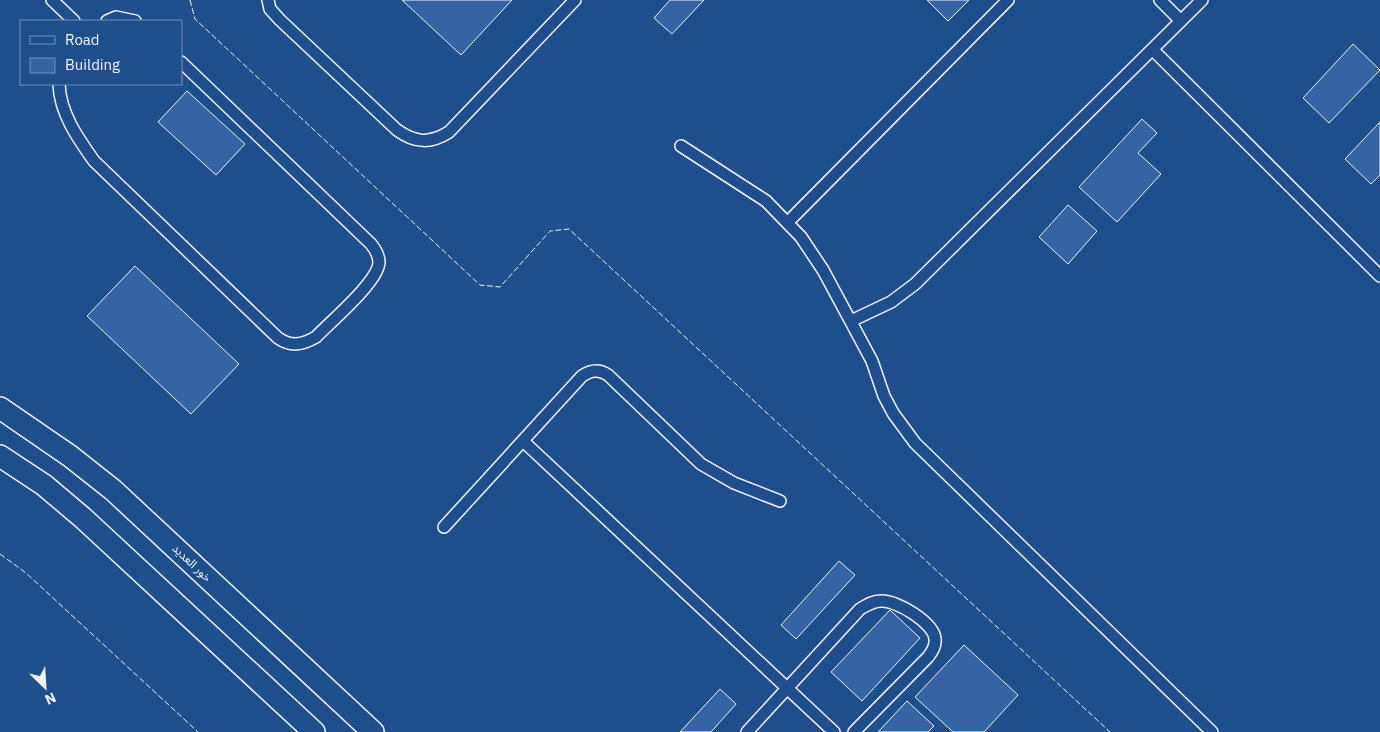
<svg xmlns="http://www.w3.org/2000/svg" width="1380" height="732" viewBox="0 0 1380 732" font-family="'IBM Plex Sans','Noto Sans Arabic',sans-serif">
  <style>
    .building { fill: #3563a3; stroke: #f2f6ff }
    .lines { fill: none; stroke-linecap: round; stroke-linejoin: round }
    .service-casing { stroke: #f2f6ff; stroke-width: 14 }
    .minor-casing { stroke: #f2f6ff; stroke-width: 24 }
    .service { stroke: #1f4e8c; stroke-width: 11 }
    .minor { stroke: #1f4e8c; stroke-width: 21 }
    .fence { stroke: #f2f6ff; stroke-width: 1; stroke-dasharray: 6 2.5; stroke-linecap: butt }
    .labels { text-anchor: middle; stroke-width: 4; stroke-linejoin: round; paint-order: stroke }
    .street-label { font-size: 12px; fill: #f2f6ff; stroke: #1f4e8c }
  </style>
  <rect width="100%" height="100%" fill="#1f4e8c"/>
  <path class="building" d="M 402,0 L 512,0 L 461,55 Z
    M 670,0 L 704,0 L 672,34 L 654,18 Z
    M 927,0 L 969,0 L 948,21 Z
    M 1353,44 L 1380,70 L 1329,123 L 1303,98 Z
    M 187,91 L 245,144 L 216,175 L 158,122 Z
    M 1142,119 L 1157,133 L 1138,153 L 1161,174 L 1117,222 L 1079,187 Z
    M 1380,122 L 1380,175 L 1371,184 L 1345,159 Z
    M 1068,205 L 1097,231 L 1068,264 L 1039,237 Z
    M 135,266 L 239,364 L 191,414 L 87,316 Z
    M 839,561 L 855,575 L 796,639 L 781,625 Z
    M 890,610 L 920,638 L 862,701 L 831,672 Z
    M 964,645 L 1018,695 L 984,732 L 953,732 L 915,697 Z
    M 720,689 L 736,704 L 711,732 L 680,732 Z
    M 907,701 L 934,726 L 928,732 L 878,732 Z"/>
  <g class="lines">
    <g class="service-casing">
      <path id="service" d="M 52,0 L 74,21
        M 268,0 L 270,9 L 280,20 L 397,130 C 415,143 430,144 449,132 L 575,0
        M 1160,0 L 1181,21
        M 107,21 L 116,17 L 135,21
        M 1153,50 L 1380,276
        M 59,84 C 60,113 77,137 94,161 L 278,338 C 291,347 302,345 316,337 C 330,322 379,281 379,262 C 379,255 375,249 371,244 L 181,62
        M 681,146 L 766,201 L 801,237 L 823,270 L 872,361 L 884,396 L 893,413 L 915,443 L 1212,732
        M 788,222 L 1008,0
        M 851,321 L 891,302 L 915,284 L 1202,0
        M 523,441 L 834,732
        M 444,527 L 582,376 C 591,370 599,369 608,375 L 701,464 L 734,483 L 780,501
        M 747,732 L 860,609 C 867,605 873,601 881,601 C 897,600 934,623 935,639 C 936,646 932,652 928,657 L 854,732"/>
    </g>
    <g class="minor-casing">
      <path id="minor" d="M 0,408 L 70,456 L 113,490 L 373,732
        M 0,456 L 44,485 L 83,518 L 314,732"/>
    </g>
    <use href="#service" class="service"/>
    <use href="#minor" class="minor"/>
    <path class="fence" d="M 190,0 L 195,19 L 480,285 L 500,287 L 550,231 L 569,229 L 1110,732
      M 0,554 L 26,573 L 198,732"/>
  </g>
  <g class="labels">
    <g class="street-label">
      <text transform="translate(192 563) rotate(43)" y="4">خور العديد</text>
    </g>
  </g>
  <rect x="20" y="20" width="162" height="65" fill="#1f4e8c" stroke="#7391ba"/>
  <rect x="30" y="36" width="25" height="8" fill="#1f4e8c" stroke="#7391ba"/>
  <text x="65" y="45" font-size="15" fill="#f2f6ff">Road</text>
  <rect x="30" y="58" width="25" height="15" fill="#3563a3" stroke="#7391ba"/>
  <text x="65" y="70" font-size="15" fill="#f2f6ff">Building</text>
  <g transform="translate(45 687) rotate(155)" stroke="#1f4e8c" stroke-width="4" paint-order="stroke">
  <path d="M0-4L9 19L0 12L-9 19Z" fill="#f2f6ff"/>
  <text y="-8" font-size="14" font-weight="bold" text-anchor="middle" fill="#f2f6ff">N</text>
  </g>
</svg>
